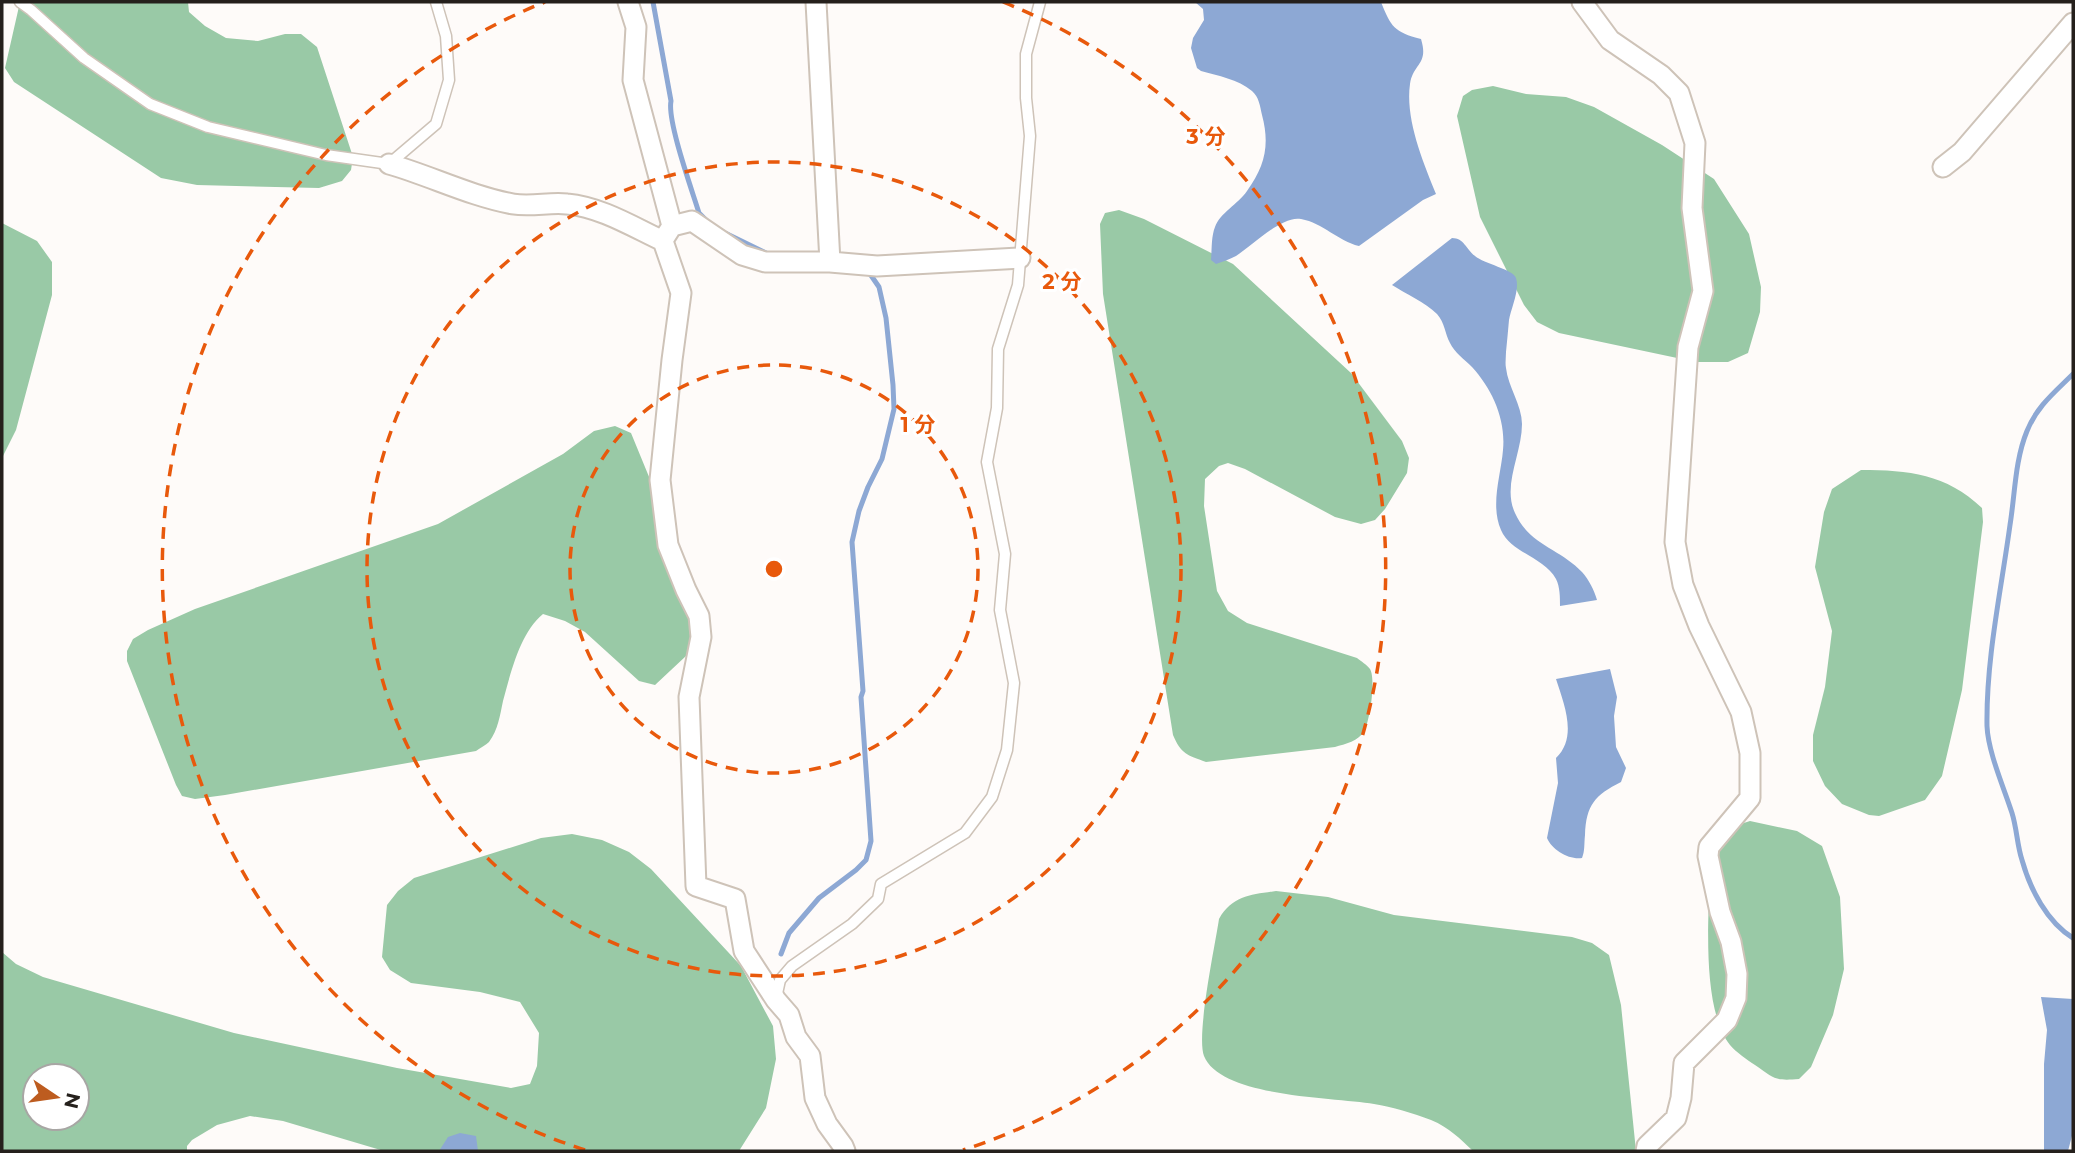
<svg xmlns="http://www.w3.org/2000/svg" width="2075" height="1153" viewBox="0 0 2075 1153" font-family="Montserrat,'Noto Sans JP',sans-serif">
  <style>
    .forest { fill: #99c9a6; fill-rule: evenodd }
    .water { fill: #8da8d4 }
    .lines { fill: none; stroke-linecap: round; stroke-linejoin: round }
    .stream { stroke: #8da8d4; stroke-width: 5 }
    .service-casing { stroke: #cec3b8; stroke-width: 13 }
    .minor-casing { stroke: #cec3b8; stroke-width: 23 }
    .service { stroke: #fff; stroke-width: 10 }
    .minor { stroke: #fff; stroke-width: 19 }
    .ring { fill: none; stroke: #e8590c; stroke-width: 3.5; stroke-dasharray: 12 9 }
    .centre { fill: #e8590c; stroke: #fff; stroke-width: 3.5 }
    .ring-label { font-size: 21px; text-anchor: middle; font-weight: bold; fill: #e8590c; stroke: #fff; stroke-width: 6; stroke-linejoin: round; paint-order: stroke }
  </style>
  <rect width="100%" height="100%" fill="#fefbf9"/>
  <path class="forest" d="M 20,2 L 188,2 L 189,12 L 205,26 L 226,38 L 258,41 L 285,34 L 301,34 L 317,47 L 353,157 L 351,170 L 342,181 L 319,188 L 197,185 L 161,178 L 14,82 L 5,68 Z
    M 1493,86 L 1526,94 L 1566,97 L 1594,107 L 1662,145 L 1714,179 L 1749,234 L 1761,287 L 1760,312 L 1748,353 L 1728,362 L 1696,362 L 1559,333 L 1537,322 L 1524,305 L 1480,217 L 1457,116 L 1463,96 L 1472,90 Z
    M 1119,210 L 1144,219 L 1233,264 L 1351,373 L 1402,441 L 1409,458 L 1407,473 L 1385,509 L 1375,520 L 1361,524 L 1335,517 L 1245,469 L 1228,463 L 1219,466 L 1205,479 L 1204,506 L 1217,591 L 1228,611 L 1247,623 L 1357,658 C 1361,661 1367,665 1370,669 C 1376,679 1370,721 1364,731 C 1359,741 1345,744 1335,747 L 1206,762 C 1187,755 1181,754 1173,735 L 1103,294 L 1100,224 L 1105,213 Z
    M 2,223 L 37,241 L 52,262 L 52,295 L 16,430 L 2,458 Z
    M 615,426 L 631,433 L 684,562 L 692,635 L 686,656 L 655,685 L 639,681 L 585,632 L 565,621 L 543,614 C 520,633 511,672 503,701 C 500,715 498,730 489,742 C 486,745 480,748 476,751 L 225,795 L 195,799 L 182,796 L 176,785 L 127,661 L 127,651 L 133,639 L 148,630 L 195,609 L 438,524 L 563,454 L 594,431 Z
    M 1861,470 C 1909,470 1946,474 1982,508 L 1983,522 L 1962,690 L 1942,776 L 1925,800 L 1879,816 L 1869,815 L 1842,804 L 1825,786 L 1813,761 L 1813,735 L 1825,687 L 1832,631 L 1815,567 L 1824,512 L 1832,489 Z
    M 1750,821 L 1797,831 L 1822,846 L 1840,897 L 1844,969 L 1833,1015 L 1811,1067 L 1799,1079 C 1775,1081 1775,1079 1755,1065 C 1747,1060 1736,1052 1730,1045 C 1698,1004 1710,894 1712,843 L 1719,831 Z
    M 572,834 L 602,840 L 629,852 L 651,869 L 741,966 L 773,1026 L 776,1059 L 766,1108 L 739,1151 L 384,1151 L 283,1121 L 250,1116 L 217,1125 L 192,1140 L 187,1146 L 187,1151 L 2,1151 L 2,952 L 16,964 L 43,977 L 234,1033 L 397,1068 L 511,1088 L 530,1084 L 537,1066 L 539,1033 L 520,1002 L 480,992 L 411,983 L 390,970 L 382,957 L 387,905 L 398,891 L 414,878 L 541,838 ZM 35,1076 L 77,1076 L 77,1118 L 35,1118 Z
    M 1276,891 L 1328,897 L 1394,915 L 1572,937 L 1592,943 L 1609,955 L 1621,1005 L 1636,1151 L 1473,1151 C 1459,1138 1450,1128 1431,1120 C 1413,1113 1392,1107 1374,1104 C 1335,1097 1221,1098 1204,1056 C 1196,1035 1215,946 1219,919 C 1233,895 1251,895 1276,891 Z"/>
  <path class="water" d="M 1195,2 L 1381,2 C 1391,27 1394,32 1421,39 C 1429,65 1413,63 1410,84 C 1405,119 1423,162 1436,194 L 1423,200 L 1359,246 C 1338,241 1323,223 1301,219 C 1282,215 1252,246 1236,256 C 1230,259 1222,262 1216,264 L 1211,260 C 1212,250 1211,237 1215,227 C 1220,213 1238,204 1247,191 C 1265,166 1270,145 1262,115 C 1260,106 1259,97 1252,91 C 1238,79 1218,76 1201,71 L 1197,68 L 1191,48 L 1193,38 L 1204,20 L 1203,9 Z
    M 1452,238 C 1464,238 1466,249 1475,256 C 1484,264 1513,269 1516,278 C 1520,290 1511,308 1509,320 C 1508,331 1507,342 1506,352 C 1506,357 1505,363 1506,368 C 1508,387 1522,405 1522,424 C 1522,454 1502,485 1515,513 C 1529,545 1561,549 1582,572 C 1589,580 1594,590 1597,600 L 1560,606 C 1560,597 1560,587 1556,579 C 1544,557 1511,553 1501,530 C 1490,505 1501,475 1503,450 C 1506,419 1492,389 1472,367 C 1465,360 1454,352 1450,343 C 1445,334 1445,323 1437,314 C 1425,302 1406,294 1392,285 Z
    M 1610,669 L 1617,697 L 1614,716 L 1616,747 L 1626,768 L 1621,782 C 1595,795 1586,805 1585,835 C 1584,844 1585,851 1582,858 C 1569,860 1552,850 1547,838 L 1558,783 L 1556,758 C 1578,737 1564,704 1556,679 Z
    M 2041,997 L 2073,999 L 2073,1132 L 2068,1151 L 2044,1151 L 2044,1064 L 2047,1030 Z
    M 460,1133 L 476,1136 L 478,1151 L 439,1151 L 448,1137 Z"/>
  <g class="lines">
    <path class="stream" d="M 653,2 L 671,101 C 667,121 692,190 699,213 L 707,221
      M 723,232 L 768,254
      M 2073,374 C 2055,392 2037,406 2027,431 C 2015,460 2015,494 2010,525 C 2001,591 1986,659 1987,726 C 1988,752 2004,788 2012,813 C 2017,829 2017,845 2022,860 C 2030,889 2047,922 2073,938
      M 781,954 L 789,933 L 819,898 L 856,870 L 866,860 L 871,841 L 861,697 L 863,691 L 852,542 L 859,511 L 868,487 L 882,459 L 894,409 L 893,385 L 886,318 L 879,287 L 868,271"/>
    <g class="service-casing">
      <path id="service" d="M 20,2 L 31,10 L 84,58 L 150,104 L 208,127 L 326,155 L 389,164 L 436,124 L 449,80 L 446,36 L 436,2
        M 776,998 L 780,980 L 792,966 L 852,924 L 878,899 L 881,884 L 965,833 L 992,797 L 1007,750 L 1014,683 L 1000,610 L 1005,554 L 987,462 L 997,408 L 998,349 L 1018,285 L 1030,136 L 1026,98 L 1026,54 L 1040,2"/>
    </g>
    <g class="minor-casing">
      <path id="minor" d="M 628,2 L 636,27 L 633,80 L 672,226 L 665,237
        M 816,2 L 830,262
        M 1582,2 L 1610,40 L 1661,75 L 1679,93 L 1695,143 L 1692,208 L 1703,291 L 1688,347 L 1675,542 L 1683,585 L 1699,626 L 1741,712 L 1750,753 L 1750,798 L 1709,847 L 1708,856 L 1720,912 L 1731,942 L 1737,974 L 1736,998 L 1727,1020 L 1684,1063 L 1681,1098 L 1676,1118 L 1647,1146 L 1646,1151
        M 389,164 C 431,176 470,196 513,204 C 531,207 550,202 567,204 C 601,207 633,227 663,241 L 681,293 L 672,360 L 660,480 L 668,545 L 686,590 L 699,616 L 701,637 L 689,697 L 696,886 L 735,899 L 744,951 L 776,1000 L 789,1015 L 796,1037 L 810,1056 L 815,1098 L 827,1124 L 843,1146 L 845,1151
        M 1943,167 L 1962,152 L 2073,23
        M 672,226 L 692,221 L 742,255 L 765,262 L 830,262 L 877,266 L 1020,258"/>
    </g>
    <use href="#service" class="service"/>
    <use href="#minor" class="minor"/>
  </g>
  <g class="ring">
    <circle cx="774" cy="569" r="204"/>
    <circle cx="774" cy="569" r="407"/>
    <path d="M585 1150A611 611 0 0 1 545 2M1003 2A611 611 0 0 1 963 1150"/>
  </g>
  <circle cx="774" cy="569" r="10" class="centre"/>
  <g class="ring-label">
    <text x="1206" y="144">3 分</text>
    <text x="1062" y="289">2 分</text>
    <text x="918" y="432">1 分</text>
  </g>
  <rect width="2075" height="1153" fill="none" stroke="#25201c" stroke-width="7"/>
  <g transform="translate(56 1097) rotate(103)"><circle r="33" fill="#ffffff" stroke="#a8a6a4" stroke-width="2"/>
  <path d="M0-5L12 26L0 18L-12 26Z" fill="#bd5c1f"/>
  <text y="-10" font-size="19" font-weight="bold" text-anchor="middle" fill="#25201c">N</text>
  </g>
</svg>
